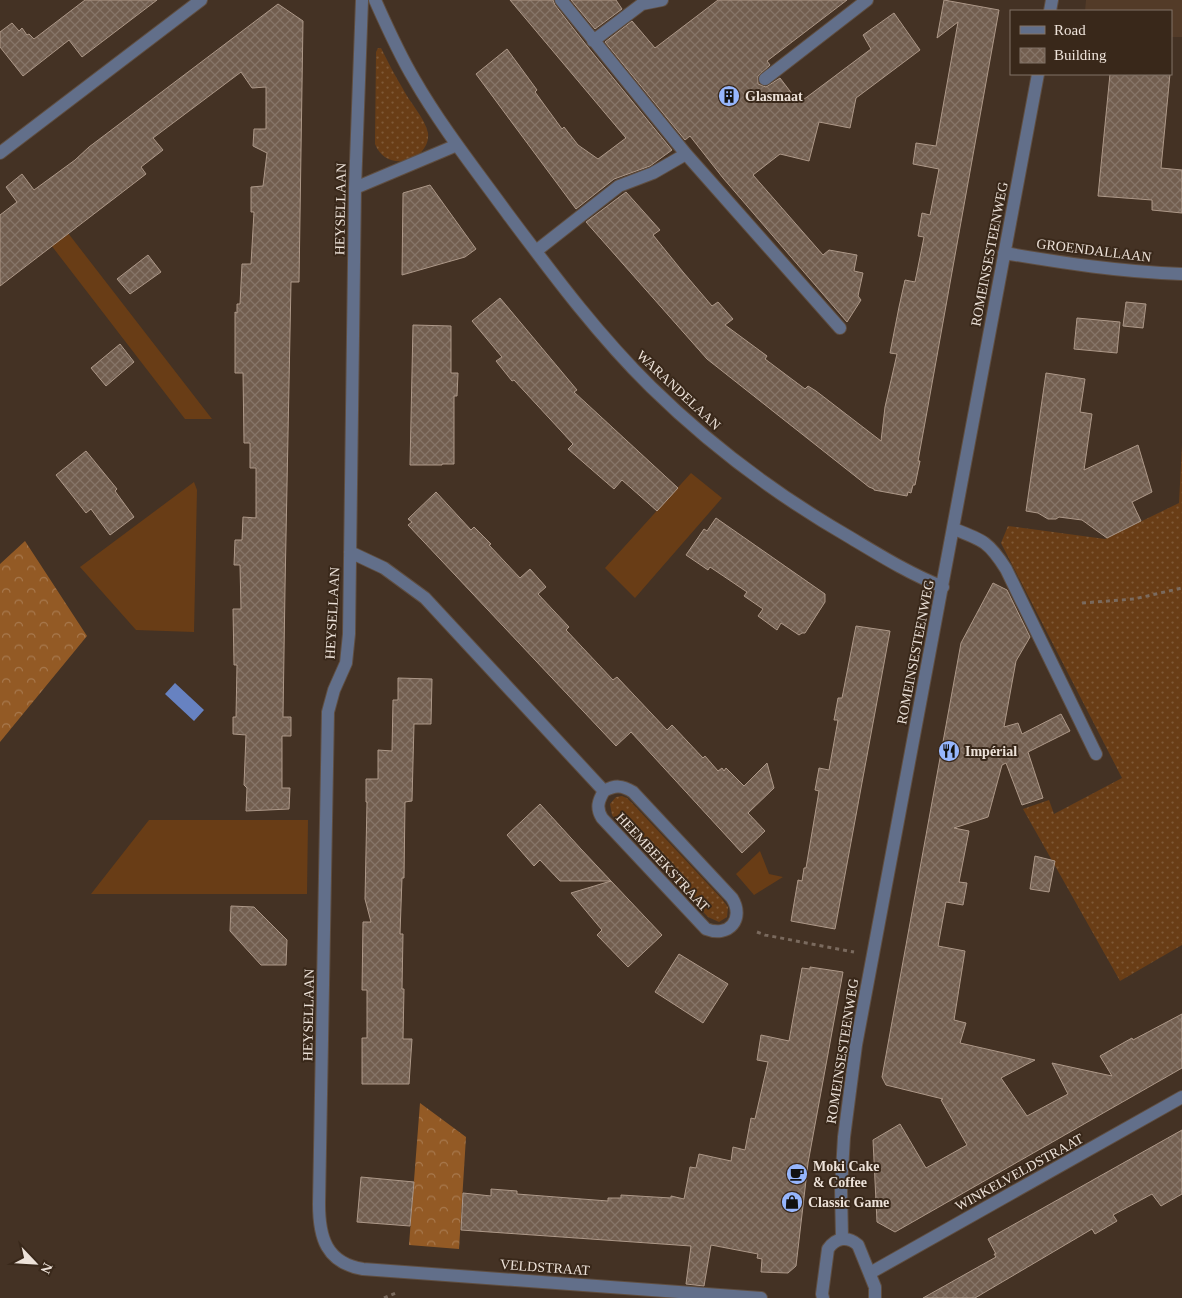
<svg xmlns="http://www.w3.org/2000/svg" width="1182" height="1298" viewBox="0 0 1182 1298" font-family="Georgia,serif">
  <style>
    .built { fill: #533b28 }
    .grass { fill: url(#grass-dots) }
    .forest { fill: url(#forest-crowns) }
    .garden { fill: #693d16 }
    .water { fill: #6782c1 }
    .building { fill: url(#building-cross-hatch); stroke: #ad9888 }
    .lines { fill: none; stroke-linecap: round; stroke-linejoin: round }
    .minor-casing { stroke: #5f4e41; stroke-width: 14 }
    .path { stroke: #7a6a5e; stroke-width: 3; stroke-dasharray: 4 4; stroke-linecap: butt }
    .minor { stroke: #626f8a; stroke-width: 12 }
    .labels { text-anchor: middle; stroke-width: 4; stroke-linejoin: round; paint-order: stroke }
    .poi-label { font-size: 14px; font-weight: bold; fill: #ede2d9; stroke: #39281a; text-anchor: start }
    .street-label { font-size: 14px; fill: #ede2d9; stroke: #39281a }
  </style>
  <defs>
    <pattern id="grass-dots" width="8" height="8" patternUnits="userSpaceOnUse" patternTransform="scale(1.25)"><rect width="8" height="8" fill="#693d16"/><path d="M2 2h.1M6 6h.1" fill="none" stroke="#7f5937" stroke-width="1.8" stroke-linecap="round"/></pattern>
    <pattern id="forest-crowns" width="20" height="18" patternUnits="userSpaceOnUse" patternTransform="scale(1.25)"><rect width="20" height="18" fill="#935a25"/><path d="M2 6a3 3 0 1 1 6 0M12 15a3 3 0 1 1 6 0" fill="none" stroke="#a8794e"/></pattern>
    <pattern id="building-cross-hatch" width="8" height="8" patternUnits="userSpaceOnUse" patternTransform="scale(1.25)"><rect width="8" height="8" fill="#725e4f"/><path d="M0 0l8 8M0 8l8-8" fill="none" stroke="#867568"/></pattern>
  </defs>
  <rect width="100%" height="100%" fill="#443224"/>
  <path class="built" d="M 1086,0 L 1182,0 L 1182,37 L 1171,37 L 1171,11 L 1085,11 Z"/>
  <path class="grass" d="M 378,48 L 381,48 C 388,62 395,76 403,89 C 410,103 425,118 428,133 C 431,160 387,175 375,144 L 376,52 Z
    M 1182,445 L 1182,945 L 1120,981 L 1023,809 L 1049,800 L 1054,814 L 1122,778 L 1001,543 L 1008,526 L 1105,539 L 1179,503 Z
    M 622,796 L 627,798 L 632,803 L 722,899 L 728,907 L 727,917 L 719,922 L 708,917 L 616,820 L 612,815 L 610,804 L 616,797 Z"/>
  <path class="forest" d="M 25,541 L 87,636 L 0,742 L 0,564 Z
    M 420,1103 L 466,1137 L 459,1249 L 409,1245 Z"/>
  <path class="garden" d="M 68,233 L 212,419 L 185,419 L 51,245 Z
    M 691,473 L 722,498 L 635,598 L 605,568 Z
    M 194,482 L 197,490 L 194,632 L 136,630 L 80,567 Z
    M 149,820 L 308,820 L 307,894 L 91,894 Z
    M 760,851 L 769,874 L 783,877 L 754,895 L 736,874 Z"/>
  <path class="water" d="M 175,683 L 204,710 L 194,721 L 165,694 Z"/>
  <path class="building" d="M 85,0 L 157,0 L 82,57 L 69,40 L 23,76 L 0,47 L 0,32 L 12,23 L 19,31 L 22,28 L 27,35 L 29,34 L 34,39 Z
    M 510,0 L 553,0 L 555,5 L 587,46 L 672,150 L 650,166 L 614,179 L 576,209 L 476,74 L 507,49 L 537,90 L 535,92 L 562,129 L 564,127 L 578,145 L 598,159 L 626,138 Z
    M 571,0 L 616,0 L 622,9 L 595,29 Z
    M 718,0 L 847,0 L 767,61 L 770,65 L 758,76 L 758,84 L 766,87 L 780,78 L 799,103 L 871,49 L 863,35 L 894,13 L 920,50 L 856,98 L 850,128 L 819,122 L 809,161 L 780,154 L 753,175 L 823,255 L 829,250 L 857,255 L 854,271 L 863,273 L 858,296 L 861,300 L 847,322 L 723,178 L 690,136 L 685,140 L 605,42 L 632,21 L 655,48 Z
    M 944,0 L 999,10 L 928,406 L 918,461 L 920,461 L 915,485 L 913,485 L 911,493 L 908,492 L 907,496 L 874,490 L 874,489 L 869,487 L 707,359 L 586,222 L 626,192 L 660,230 L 653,235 L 683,272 L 712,306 L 718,302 L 733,319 L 725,325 L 767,356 L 765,359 L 805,389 L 808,386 L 816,391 L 881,441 L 885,407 L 897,354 L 890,353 L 899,307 L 905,280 L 915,282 L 924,237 L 918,236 L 922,213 L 930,215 L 939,169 L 913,164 L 916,143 L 936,146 L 958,22 L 937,38 Z
    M 278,4 L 303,21 L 299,282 L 291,282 L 285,588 L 283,717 L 291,717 L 291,736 L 282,736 L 282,788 L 290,788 L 289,809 L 246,811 L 247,788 L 244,785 L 246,735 L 233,734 L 233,717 L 236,717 L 237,665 L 234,665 L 233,609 L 241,609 L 240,565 L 234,565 L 235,540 L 242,540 L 243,517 L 256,518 L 256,468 L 250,468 L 250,443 L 244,443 L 243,373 L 235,373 L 235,312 L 237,313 L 237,304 L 240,304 L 242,264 L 251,264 L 254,212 L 251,212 L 251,187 L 263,186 L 267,153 L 253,146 L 254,129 L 266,129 L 266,87 L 252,88 L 241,72 L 153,138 L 163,150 L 141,167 L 146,174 L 0,286 L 0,215 L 17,202 L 6,187 L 22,174 L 34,190 L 75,160 L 89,147 Z
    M 1110,74 L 1170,74 L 1161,168 L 1182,170 L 1182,213 L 1152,210 L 1152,200 L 1098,196 Z
    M 430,185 L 476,249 L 465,257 L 402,275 L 403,193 Z
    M 148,255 L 161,272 L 130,294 L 117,279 Z
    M 500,298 L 577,390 L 574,392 L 678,488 L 657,511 L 622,480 L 614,489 L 568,449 L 573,444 L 514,380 L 512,381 L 496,361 L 502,357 L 472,321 Z
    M 1126,302 L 1146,304 L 1143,328 L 1123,326 Z
    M 1077,318 L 1120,322 L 1117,353 L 1074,349 Z
    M 413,325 L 451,326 L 451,373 L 458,373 L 457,396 L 454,396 L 454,464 L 442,464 L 442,465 L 410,465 Z
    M 120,344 L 134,362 L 106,386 L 91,368 Z
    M 1046,373 L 1085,379 L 1080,412 L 1092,414 L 1084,470 L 1138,445 L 1152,492 L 1132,502 L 1141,521 L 1107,538 L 1082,520 L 1059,517 L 1056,519 L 1048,519 L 1038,513 L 1026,511 Z
    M 86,451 L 117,489 L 115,491 L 134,517 L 110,535 L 91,509 L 86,513 L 56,475 Z
    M 436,492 L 471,530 L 474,527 L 491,544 L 489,545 L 520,578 L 530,569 L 546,587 L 538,594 L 569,627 L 566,630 L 613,680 L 617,677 L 667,730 L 672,725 L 703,758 L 705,756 L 718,771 L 722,768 L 724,771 L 726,768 L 744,786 L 767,763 L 774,788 L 748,813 L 765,831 L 742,853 L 631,732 L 616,746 L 408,525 L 412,522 L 408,519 Z
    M 716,518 L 825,594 L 825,602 L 805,633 L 802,633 L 799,635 L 781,623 L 777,630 L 758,616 L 763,609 L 744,596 L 747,592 L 710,567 L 708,570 L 686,555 L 704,529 L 707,531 Z
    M 993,583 L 1007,590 L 1030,637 L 1016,661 L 1004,727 L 1018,723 L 1022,734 L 1061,714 L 1070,731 L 1028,752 L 1043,798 L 1022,805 L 1006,763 L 1002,765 L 988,817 L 954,828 L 969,831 L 959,882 L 967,883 L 963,905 L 946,902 L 938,946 L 965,951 L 954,1020 L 966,1023 L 960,1043 L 1035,1060 L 1001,1078 L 1027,1116 L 1068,1094 L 1052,1063 L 1112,1076 L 1100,1056 L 1132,1038 L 1133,1040 L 1182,1014 L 1182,1068 L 895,1232 L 877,1222 L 873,1140 L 900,1124 L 926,1168 L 967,1145 L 941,1100 L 943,1099 L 886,1085 L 882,1077 L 961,643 Z
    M 856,626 L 890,631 L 835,929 L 791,921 L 798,880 L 802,881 L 804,868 L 806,868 L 819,791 L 815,790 L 819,768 L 829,770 L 838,720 L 834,720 L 838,698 L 842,698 Z
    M 398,678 L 432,679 L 431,724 L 414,724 L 412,801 L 405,802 L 404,878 L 402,878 L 400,934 L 403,934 L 402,989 L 404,989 L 403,1039 L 412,1039 L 409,1084 L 362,1084 L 362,1038 L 367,1038 L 367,990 L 362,990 L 363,922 L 371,922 L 365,899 L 367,802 L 366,802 L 366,779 L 378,779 L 378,750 L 392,751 L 393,700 L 398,700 Z
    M 540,804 L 581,849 L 611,881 L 560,881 L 540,860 L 534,866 L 507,835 Z
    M 1035,856 L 1055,861 L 1049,892 L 1030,889 Z
    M 611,881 L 662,935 L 628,967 L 597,935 L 602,930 L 571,893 Z
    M 231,906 L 254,907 L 287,940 L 286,965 L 261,965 L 230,931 Z
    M 679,954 L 728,984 L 703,1023 L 655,992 Z
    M 810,967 L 843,972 L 808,1163 L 796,1266 L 788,1273 L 761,1272 L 762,1259 L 757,1258 L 758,1254 L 711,1245 L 704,1286 L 686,1284 L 691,1246 L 461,1230 L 463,1193 L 491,1196 L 491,1189 L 517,1191 L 517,1194 L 608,1201 L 608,1198 L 621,1198 L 621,1195 L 671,1198 L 671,1196 L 684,1199 L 690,1167 L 696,1168 L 699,1154 L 731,1161 L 733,1147 L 745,1150 L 751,1118 L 755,1119 L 768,1062 L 757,1060 L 761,1035 L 789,1041 L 802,968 L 810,969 Z
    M 1182,1130 L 1182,1194 L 1161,1206 L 1152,1194 L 1113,1215 L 1117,1221 L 1095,1234 L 1092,1229 L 975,1298 L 923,1298 L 996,1257 L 994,1254 L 996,1254 L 988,1239 Z
    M 361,1177 L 414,1182 L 410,1226 L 357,1222 Z"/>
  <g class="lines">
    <g class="minor-casing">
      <path id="minor" d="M 362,0 L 355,188 L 349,634 L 346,663 L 334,690 L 328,712 L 319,1204 C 319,1237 326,1263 363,1269 L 761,1298
        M 375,0 C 387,27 399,54 414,79 C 441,126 475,169 507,213 C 552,273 597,334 651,387 C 711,446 778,496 851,538 C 881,556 910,574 943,587
        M 561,0 L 686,154 L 840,328
        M 1050,11 L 1052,0
        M 593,41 L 642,4 L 662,0
        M 765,79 L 867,0
        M 0,153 L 201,0
        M 355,188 L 457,145
        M 536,251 L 619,186 L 653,173 L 686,154
        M 1004,253 C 1063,263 1122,272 1182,274
        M 954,529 C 983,540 989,542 1006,569 L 1096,754
        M 350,552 L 384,568 L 425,598 L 604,791 C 615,785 622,785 633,792 L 732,898 C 745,919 729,938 706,929 L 602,818 C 596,808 598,801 604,791
        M 842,1239 L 841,1188 L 844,1137 L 856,1045 L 1038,74
        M 870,1273 L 1182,1097
        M 823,1298 L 822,1294 L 828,1249 C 836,1237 848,1236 858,1245 L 875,1287 L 875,1298"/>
    </g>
    <path class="path" d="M 1082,603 L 1134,599 L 1182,588
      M 757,932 L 765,935 L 854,952
      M 384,1298 L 398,1292"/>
    <use href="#minor" class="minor"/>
  </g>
  <defs>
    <g id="building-disc" transform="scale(1.125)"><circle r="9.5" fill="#96b6fd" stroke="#39281a"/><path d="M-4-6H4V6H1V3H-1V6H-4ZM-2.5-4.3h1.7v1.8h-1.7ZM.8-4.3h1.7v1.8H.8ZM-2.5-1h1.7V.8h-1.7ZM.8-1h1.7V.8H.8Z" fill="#111"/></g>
    <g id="restaurant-disc" transform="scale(1.125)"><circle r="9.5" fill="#96b6fd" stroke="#39281a"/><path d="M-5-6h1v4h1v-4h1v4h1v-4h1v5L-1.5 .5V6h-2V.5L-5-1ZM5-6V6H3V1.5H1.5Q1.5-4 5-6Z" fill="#111"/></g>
    <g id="cafe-disc" transform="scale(1.125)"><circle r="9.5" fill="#96b6fd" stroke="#39281a"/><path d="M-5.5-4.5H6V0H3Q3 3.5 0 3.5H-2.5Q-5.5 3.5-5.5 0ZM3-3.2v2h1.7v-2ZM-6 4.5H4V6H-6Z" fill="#111"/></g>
    <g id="shop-disc" transform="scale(1.125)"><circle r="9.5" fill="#96b6fd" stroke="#39281a"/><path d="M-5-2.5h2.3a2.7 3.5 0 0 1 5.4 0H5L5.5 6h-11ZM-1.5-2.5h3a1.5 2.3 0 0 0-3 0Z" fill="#111"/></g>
  </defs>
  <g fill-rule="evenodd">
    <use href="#building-disc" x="729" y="96"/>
    <use href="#restaurant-disc" x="949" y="751"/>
    <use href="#cafe-disc" x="797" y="1174"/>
    <use href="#shop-disc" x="792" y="1202"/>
  </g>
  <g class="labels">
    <g class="poi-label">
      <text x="745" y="101">Glasmaat</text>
      <text x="965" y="756">Impérial</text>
      <text x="813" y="1171">Moki Cake<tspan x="813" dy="16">&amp; Coffee</tspan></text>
      <text x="808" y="1207">Classic Game</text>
    </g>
    <g class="street-label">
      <text transform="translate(340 209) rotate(-89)" y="5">HEYSELLAAN</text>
      <text transform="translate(1094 250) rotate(7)" y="5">GROENDALLAAN</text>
      <text transform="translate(989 254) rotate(-79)" y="5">ROMEINSESTEENWEG</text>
      <text transform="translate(679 390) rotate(43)" y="5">WARANDELAAN</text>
      <text transform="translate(332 613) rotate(-87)" y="5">HEYSELLAAN</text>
      <text transform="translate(915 652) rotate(-79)" y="5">ROMEINSESTEENWEG</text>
      <text transform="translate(663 862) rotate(47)" y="5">HEEMBEEKSTRAAT</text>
      <text transform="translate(308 1015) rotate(-89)" y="5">HEYSELLAAN</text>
      <text transform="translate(842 1051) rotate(-81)" y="5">ROMEINSESTEENWEG</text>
      <text transform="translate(1019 1172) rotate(-29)" y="5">WINKELVELDSTRAAT</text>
      <text transform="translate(545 1267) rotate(4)" y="5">VELDSTRAAT</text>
    </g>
  </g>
  <rect x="1010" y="10" width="162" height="65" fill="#39281a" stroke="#817266"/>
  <rect x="1020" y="26" width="25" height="8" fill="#626f8a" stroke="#817266"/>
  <text x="1054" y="35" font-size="15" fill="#ede2d9">Road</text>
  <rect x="1020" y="48" width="25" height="15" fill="url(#building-cross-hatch)" stroke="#817266"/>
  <text x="1054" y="60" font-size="15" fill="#ede2d9">Building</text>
  <g transform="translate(35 1263) rotate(115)" stroke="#39281a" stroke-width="4" paint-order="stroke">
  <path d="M0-4L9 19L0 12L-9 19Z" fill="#ede2d9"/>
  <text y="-8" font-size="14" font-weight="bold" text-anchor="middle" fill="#ede2d9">N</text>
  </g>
</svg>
